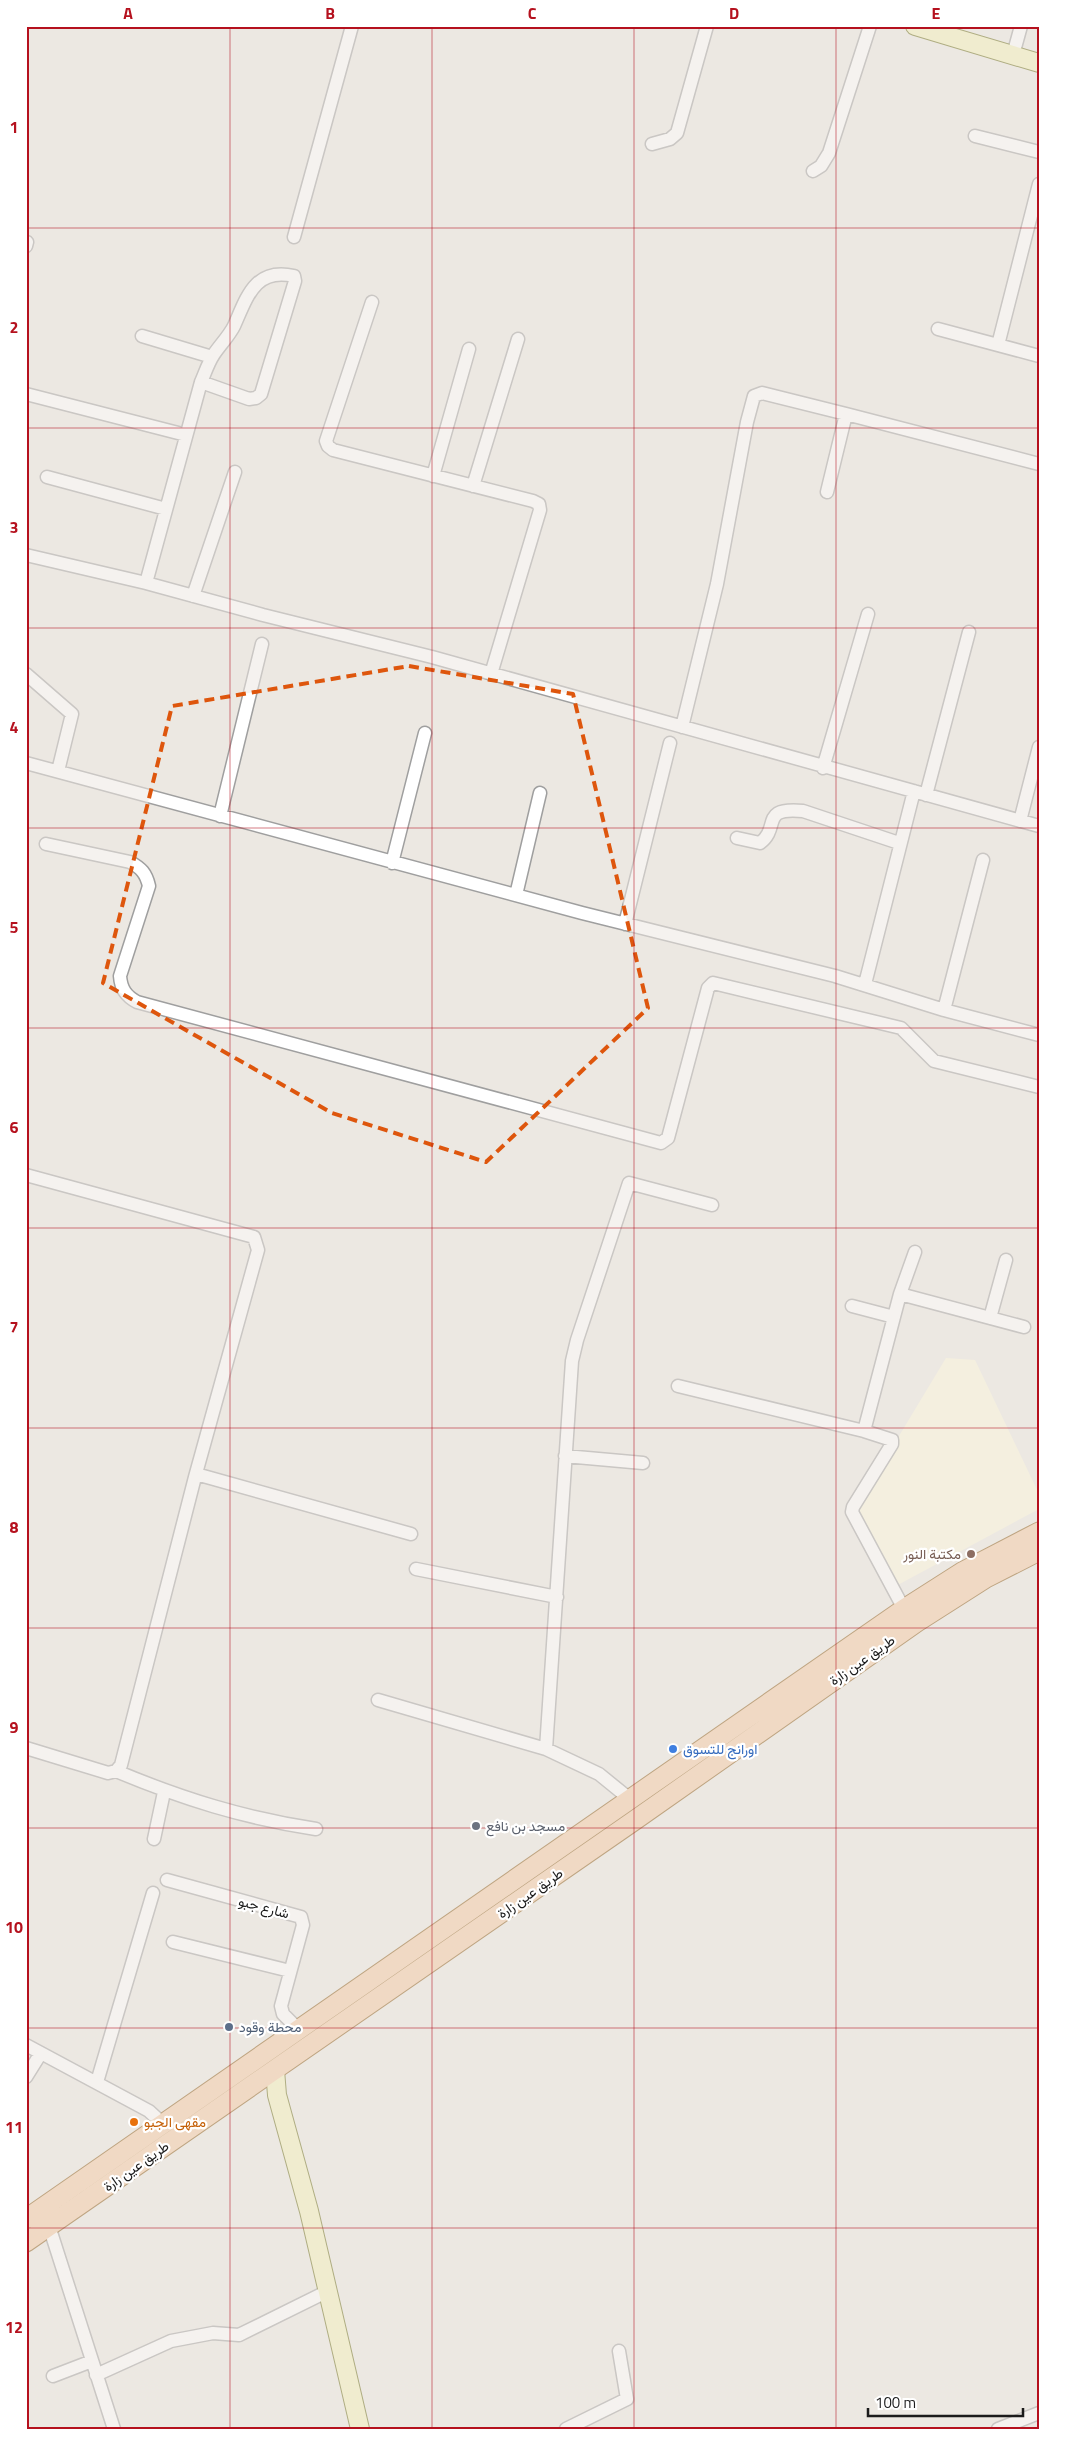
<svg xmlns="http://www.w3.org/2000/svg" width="1065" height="2455" viewBox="0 0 1065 2455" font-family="'Titillium Web',Vazirmatn,sans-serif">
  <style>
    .education { fill: #fcf9db }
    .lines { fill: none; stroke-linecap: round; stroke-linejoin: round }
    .street-casing { stroke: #9f9f9f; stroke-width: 15 }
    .secondary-casing { stroke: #64670e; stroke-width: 20 }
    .primary-casing { stroke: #86540d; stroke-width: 21 }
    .street { stroke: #fff; stroke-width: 12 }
    .secondary { stroke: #f3f1b9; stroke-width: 18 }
    .primary { stroke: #f3c8a0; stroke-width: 19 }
    .marked { fill: none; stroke: #de560d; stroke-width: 4; stroke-dasharray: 10 6; stroke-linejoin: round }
    .grid { fill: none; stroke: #b5111e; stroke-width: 1; stroke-opacity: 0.55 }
    .education-dot { fill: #8d6e63; stroke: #fff; stroke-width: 2 }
    .shop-dot { fill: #3f7fe0; stroke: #fff; stroke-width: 2 }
    .worship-dot { fill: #6b7280; stroke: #fff; stroke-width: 2 }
    .service-dot { fill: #5c6f8a; stroke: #fff; stroke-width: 2 }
    .food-dot { fill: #e8710a; stroke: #fff; stroke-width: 2 }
    .labels { text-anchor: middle; stroke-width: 4.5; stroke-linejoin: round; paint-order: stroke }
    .education-label { font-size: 14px; fill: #785e54; stroke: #fff; text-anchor: end }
    .street-label { font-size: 14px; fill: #1b1b1b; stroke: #fff }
    .shop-label { font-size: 14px; fill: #366cbe; stroke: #fff; text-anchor: start }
    .worship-label { font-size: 14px; fill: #5b616d; stroke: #fff; text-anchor: start }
    .service-label { font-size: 14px; fill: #4e5e75; stroke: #fff; text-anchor: start }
    .food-label { font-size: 14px; fill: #c56008; stroke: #fff; text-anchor: start }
    .neatline { fill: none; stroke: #b5111e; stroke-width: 2 }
    .grid-label { font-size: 16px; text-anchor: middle; font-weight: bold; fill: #b5111e }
  </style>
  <rect width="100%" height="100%" fill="#ece8e2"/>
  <path class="education" d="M 946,1358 L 975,1360 L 1039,1494 L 1039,1509 L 894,1587 L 855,1509 Z"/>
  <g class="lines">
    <g class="street-casing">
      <path id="street" d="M 1013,55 L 1021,26
        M 975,136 L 1039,152
        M 652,144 L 670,139 L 677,133 L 707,26
        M 813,171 L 821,166 L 829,153 L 870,26
        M 294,237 L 352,26
        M 26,246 L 27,242
        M 372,302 L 326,441 L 328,446 L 333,450 L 533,501 L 539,504 L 540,510 L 491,674
        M 938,329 L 1039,356
        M 142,336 L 212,357
        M 998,345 L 1039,184
        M 26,394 L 186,435
        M 433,476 L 469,349
        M 47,477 L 166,509
        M 473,486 L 518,339
        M 827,492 L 846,414 L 1039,464
        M 26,555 L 146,583 L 263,615 L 432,657 L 1039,826
        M 146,583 L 201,382 C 205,373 208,363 214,354 C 220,345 229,336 234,326 C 247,297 255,267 294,276 L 295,281 L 261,394 L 256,398 L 249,399 L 201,382
        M 193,596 L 235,472
        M 26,674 L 72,714 L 58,771
        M 682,727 L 717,584 L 747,422 L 754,396 L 762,393 L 846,414
        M 26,763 L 582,913 L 835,976 L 944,1010 L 1039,1035
        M 823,768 L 868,614
        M 926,795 L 969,632
        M 220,816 L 262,644
        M 1020,821 L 1039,747
        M 737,838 L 760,843 C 781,827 759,807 803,811 L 899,843
        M 46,844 L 130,862 C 141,868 146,873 149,886 L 120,976 C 121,989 126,996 137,1002 L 661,1143 L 668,1138 L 708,988 L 713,983 L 901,1028 L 934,1061 L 1039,1087
        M 392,863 L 425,733
        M 516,895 L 540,793
        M 625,924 L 670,743
        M 865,984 L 914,791
        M 944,1010 L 983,860
        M 26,1175 L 254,1237 L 258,1250 L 195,1477 L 121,1765 L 116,1771
        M 900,1294 L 1024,1327
        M 852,1306 L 894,1317
        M 990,1318 L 1006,1260
        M 678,1386 L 864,1431 L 892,1440 L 892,1444 L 853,1507 L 852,1512 L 904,1609
        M 864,1431 L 900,1294 L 915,1252
        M 565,1456 L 643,1463
        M 196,1474 L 411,1534
        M 416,1569 L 557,1597
        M 378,1700 L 546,1749 L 599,1774 L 631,1800
        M 26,1748 L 108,1773 L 116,1771 C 183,1799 244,1818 316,1829
        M 546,1749 L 572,1361 L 577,1340 L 629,1183 L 712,1205
        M 154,1839 L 164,1792
        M 167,1880 L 301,1917 L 303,1925 L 281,2006 L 283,2014 L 298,2029
        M 173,1942 L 290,1971
        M 26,2045 L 149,2111 L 163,2124
        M 26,2077 L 41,2053
        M 97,2082 L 153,1893
        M 49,2226 L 114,2429
        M 96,2375 L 171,2341 L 213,2333 L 239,2335 L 328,2291
        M 53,2376 L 92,2361
        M 566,2429 L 627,2399 L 619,2351
        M 998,2429 L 1039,2413"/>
    </g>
    <g class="secondary-casing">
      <path id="secondary" d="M 915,26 L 1039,63
        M 275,2070 L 277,2095 L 309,2211 L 360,2429"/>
    </g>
    <g class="primary-casing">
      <path id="primary" d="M 26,2219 L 904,1609 L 962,1572 L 1039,1532
        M 26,2242 L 635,1820 L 917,1622 L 986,1578 L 1039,1551"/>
    </g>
    <use href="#street" class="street"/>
    <use href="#secondary" class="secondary"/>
    <use href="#primary" class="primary"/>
  </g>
  <path d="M0 0H1065V2455H0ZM 409,666 L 573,694 L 648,1008 L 486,1162 L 332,1113 L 103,983 L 172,706 Z" fill="#ece8e2" fill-opacity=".55" fill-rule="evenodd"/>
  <path class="marked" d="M 409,666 L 573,694 L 648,1008 L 486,1162 L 332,1113 L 103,983 L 172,706 Z"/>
  <path class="grid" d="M 230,26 L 230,2429M 432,26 L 432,2429M 634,26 L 634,2429M 836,26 L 836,2429M 26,228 L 1039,228M 26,428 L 1039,428M 26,628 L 1039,628M 26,828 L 1039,828M 26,1028 L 1039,1028M 26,1228 L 1039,1228M 26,1428 L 1039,1428M 26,1628 L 1039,1628M 26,1828 L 1039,1828M 26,2028 L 1039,2028M 26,2228 L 1039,2228"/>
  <circle class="education-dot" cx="971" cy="1554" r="5"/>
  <circle class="shop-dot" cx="673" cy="1749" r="5"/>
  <circle class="worship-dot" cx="476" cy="1826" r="5"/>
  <circle class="service-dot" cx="229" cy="2027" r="5"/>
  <circle class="food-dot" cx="134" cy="2122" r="5"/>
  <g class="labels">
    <g class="education-label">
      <text x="961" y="1559">مكتبة النور</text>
    </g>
    <g class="street-label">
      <text transform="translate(862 1660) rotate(-35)" y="5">طريق عين زارة</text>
      <text transform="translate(530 1893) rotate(-35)" y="5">طريق عين زارة</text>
      <text transform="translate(264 1907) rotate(15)" y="5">شارع جبو</text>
      <text transform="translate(136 2166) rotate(-35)" y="5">طريق عين زارة</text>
    </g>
    <g class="shop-label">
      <text x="683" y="1754">اورانج للتسوق</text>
    </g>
    <g class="worship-label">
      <text x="486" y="1831">مسجد بن نافع</text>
    </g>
    <g class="service-label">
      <text x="239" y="2032">محطة وقود</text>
    </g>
    <g class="food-label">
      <text x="144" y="2127">مقهى الجبو</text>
    </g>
  </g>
  <rect width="1065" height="2455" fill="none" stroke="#ffffff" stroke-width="55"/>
  <path d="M868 2408v8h155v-8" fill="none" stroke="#1b1b1b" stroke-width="2.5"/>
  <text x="875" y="2408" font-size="15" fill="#1b1b1b" stroke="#ffffff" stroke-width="4" paint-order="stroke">100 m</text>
  <rect x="28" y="28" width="1010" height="2400" class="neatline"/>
  <g class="grid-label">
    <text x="128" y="19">A</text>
    <text x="330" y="19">B</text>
    <text x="532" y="19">C</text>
    <text x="734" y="19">D</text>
    <text x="936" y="19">E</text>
    <text x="14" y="133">1</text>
    <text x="14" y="333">2</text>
    <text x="14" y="533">3</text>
    <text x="14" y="733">4</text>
    <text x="14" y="933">5</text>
    <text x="14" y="1133">6</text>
    <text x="14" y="1333">7</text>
    <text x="14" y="1533">8</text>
    <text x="14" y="1733">9</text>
    <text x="14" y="1933">10</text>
    <text x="14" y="2133">11</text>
    <text x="14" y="2333">12</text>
  </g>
</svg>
